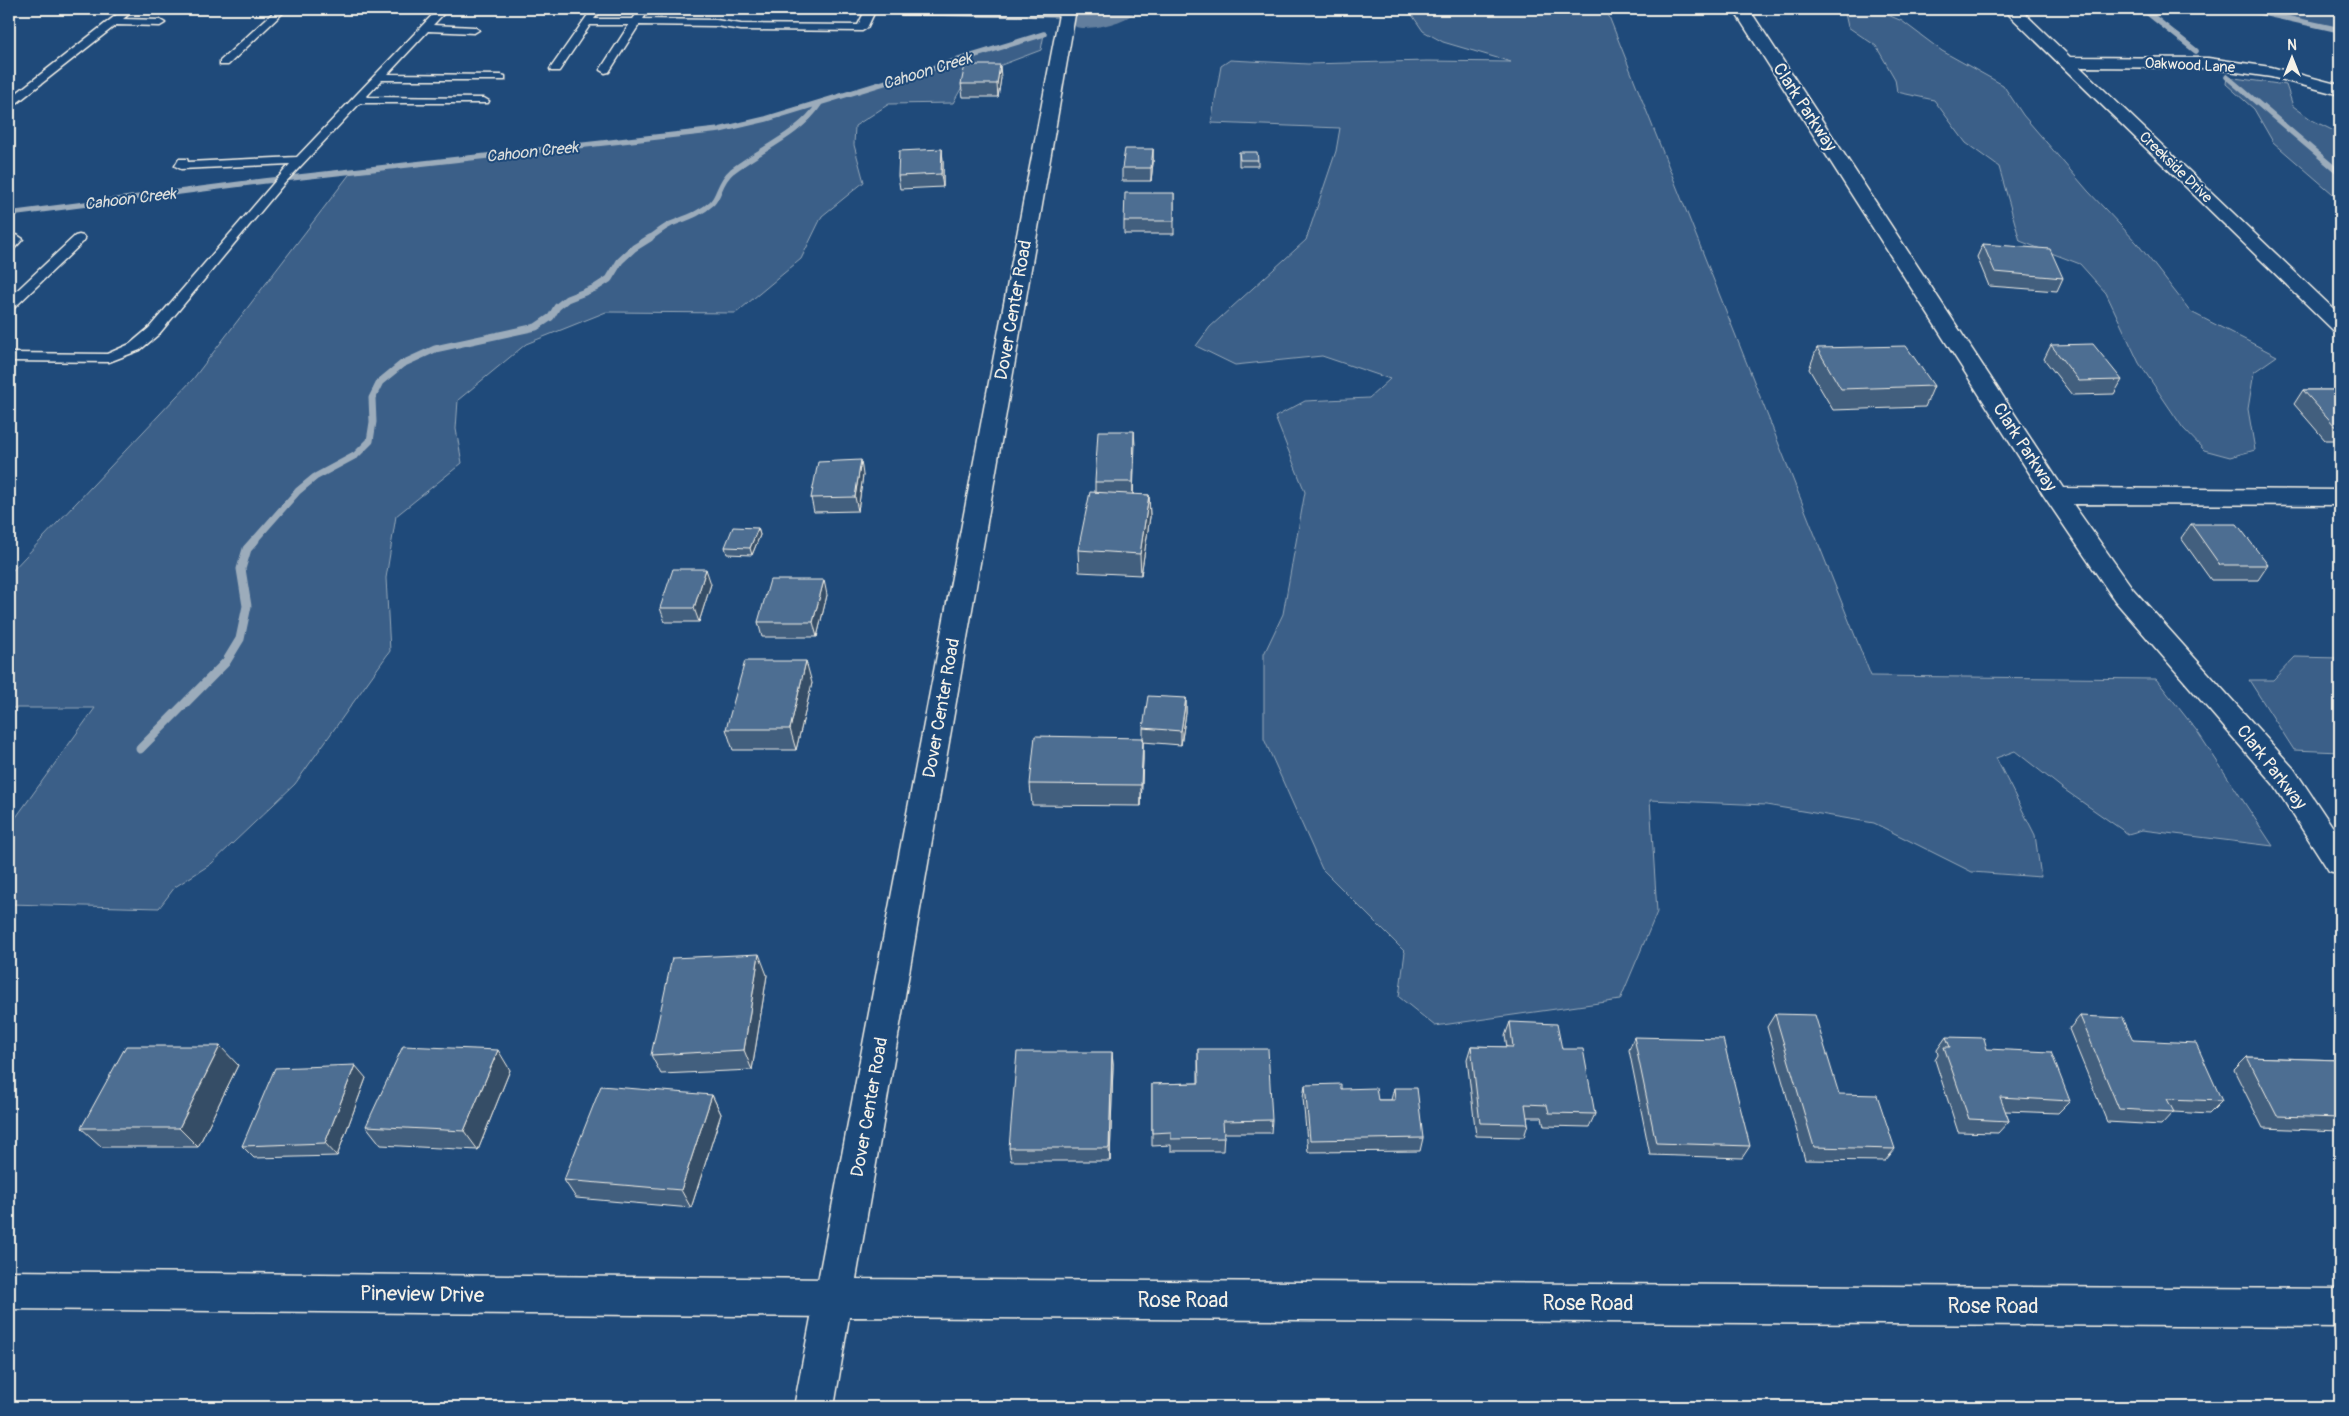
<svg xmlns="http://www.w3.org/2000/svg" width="2349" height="1416" viewBox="0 0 2349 1416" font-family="Pangolin,sans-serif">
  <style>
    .green { fill: #3a5f88; stroke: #97a8b8 }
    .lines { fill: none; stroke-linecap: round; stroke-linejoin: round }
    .stream-far2 { stroke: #9cacbb; stroke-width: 5.5 }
    .stream-far1 { stroke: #9cacbb; stroke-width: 7 }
    .stream { stroke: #9cacbb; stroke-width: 9 }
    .river { fill: #627e9d; fill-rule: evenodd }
    .lane-casing { stroke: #f4f1e8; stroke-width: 3 }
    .street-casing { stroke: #f4f1e8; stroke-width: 3 }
    .secondary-casing { stroke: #f4f1e8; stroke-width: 3 }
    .lane { fill: #1f4a7a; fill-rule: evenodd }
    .street { fill: #1f4a7a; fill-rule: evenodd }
    .secondary { fill: #1f4a7a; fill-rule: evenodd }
    .wall { fill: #425f7e; stroke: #f4f1e8 }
    .shaded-wall { fill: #364d66; stroke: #f4f1e8 }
    .building { fill: #4d6e92; stroke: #f4f1e8 }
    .labels { text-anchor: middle; stroke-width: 4; stroke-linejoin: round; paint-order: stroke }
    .far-street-label { font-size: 15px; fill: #f4f1e8; stroke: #1f4a7a }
    .far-water-label { font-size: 16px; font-style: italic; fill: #dee0dd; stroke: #1f4a7a }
    .street-label { font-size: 18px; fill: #f4f1e8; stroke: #1f4a7a }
    .near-street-label { font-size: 21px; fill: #f4f1e8; stroke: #1f4a7a }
  </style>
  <rect width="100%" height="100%" fill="#1f4a7a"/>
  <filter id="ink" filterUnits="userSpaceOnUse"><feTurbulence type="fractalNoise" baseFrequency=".02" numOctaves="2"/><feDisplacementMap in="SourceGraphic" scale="10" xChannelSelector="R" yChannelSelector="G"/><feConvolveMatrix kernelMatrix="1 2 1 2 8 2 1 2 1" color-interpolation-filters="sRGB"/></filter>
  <g filter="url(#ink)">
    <path class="green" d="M 1408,9 L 1606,9 L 1871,676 L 2156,679 L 2197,731 L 2273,846 L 2142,830 L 2128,834 L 2062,788 L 2015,751 L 1996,758 L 2035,835 L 2041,877 L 1972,872 L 1874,823 L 1766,805 L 1650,800 L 1657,912 L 1620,1000 L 1435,1026 L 1399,997 L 1405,952 L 1322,869 L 1264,739 L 1264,654 L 1283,614 L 1305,492 L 1275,417 L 1305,401 L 1369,398 L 1390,379 L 1322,356 L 1235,365 L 1196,346 L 1210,327 L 1306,240 L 1336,151 L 1340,128 L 1211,123 L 1221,66 L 1230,60 L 1308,64 L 1427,61 L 1511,62 L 1443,42 L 1423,31 Z
      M 1844,9 L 1874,9 L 1902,21 L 1942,51 L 2003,85 L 2023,115 L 2088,191 L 2137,243 L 2191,312 L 2277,356 L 2254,372 L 2248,409 L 2255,450 L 2230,457 L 2204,450 L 2183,428 L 2139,363 L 2106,293 L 2080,264 L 2020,241 L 1999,167 L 1966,143 L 1934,100 L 1897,92 L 1895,79 L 1876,46 L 1848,27 Z
      M 2245,9 L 2312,9 L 2340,15 L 2340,30 Z
      M 1044,34 L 1041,50 L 967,78 L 953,103 L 889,104 L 855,126 L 854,145 L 864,182 L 822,216 L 801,259 L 736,313 L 606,312 L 526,344 L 458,400 L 456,429 L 462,463 L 396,516 L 386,578 L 390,651 L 295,784 L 211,864 L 175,887 L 159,908 L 9,904 L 9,827 L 95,708 L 9,708 L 9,574 L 193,379 L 352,171 L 719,130 L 766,119 Z
      M 2227,77 L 2286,85 L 2293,106 L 2312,120 L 2340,134 L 2340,200 L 2273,142 L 2254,109 L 2226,84 Z
      M 2295,657 L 2340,658 L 2340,752 L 2294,750 L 2249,680 L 2273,680 Z"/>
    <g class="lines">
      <path class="stream-far2" d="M 2143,9 L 2196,51
        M 2245,9 L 2340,30
        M 2227,77 L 2340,173
        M 9,214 L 264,181 L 719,130 L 766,119 L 1044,34
        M 648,239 C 656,234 663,228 671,224 C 686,218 700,214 712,203 C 720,195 719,182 732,171 C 762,148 799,135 820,103"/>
      <path class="stream-far1" d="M 253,542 L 298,491 L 315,477 L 356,455 L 370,441 L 373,422 L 372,398 L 380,382 L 402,364 L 435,349 L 536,327 L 551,317 L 557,307 L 567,299 L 595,288 L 609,279 L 620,261 L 634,248 L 650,238"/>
      <path class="stream" d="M 140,749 L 226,662 L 240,639 L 247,606 L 241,569 L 247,549 L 255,540"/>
      <path class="river" d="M 1095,9 L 1138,9 C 1129,22 1091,31 1076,27 L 1072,21 L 1076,15 Z"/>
      <g class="lane-casing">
        <path id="lane" d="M 124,9 L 135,9 L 123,19 L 160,20 L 165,23 L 160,26 L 116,25 L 13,106 L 9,107 L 9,99 Z
          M 277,9 L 287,9 L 228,65 L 220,65 L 220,61 Z
          M 438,9 L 448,9 L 433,25 L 474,27 L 479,30 L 474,33 L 428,31 L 388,74 L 501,75 L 505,76 L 505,80 L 382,80 L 366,97 L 484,98 L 489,101 L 488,103 L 360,103 L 282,186 L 159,334 L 140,350 L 109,362 L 9,361 L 9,353 L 107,354 L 130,344 L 149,328 L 290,164 L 181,169 L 175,166 L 179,159 L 187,159 L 188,162 L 297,157 Z
          M 592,9 L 602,9 L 594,19 L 633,19 L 640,9 L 650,9 L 643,19 L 716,20 L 741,24 L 858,25 L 866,9 L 876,9 L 867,28 L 862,31 L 741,30 L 716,26 L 639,25 L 609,72 L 605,73 L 600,70 L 629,25 L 590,25 L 559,71 L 551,71 L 550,69 Z
          M 17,235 L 23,239 L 13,250 L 9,251 L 9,240 Z
          M 79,235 L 83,236 L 85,239 L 83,242 L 14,308 L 9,309 L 9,298 L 75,236 Z"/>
      </g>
      <g class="street-casing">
        <path id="street" d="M 894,9 L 1073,9 L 1075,11 L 1067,16 L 902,14 Z
          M 1733,9 L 1749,9 L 2063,488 L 2340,490 L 2340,505 L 2073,504 L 2133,589 L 2294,769 L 2340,838 L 2340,874 L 2329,871 L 2274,785 L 2115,601 L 2044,496 Z
          M 2003,9 L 2020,9 L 2070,57 L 2208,58 L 2271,67 L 2340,85 L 2340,95 L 2271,77 L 2208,68 L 2080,67 L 2340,315 L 2340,332 L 2333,330 Z
          M 9,1271 L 835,1279 L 848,1285 L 854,1298 L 848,1311 L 835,1317 L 9,1309 Z"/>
      </g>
      <g class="secondary-casing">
        <path id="secondary" d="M 1060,9 L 1076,9 L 856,1279 L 2340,1289 L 2340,1327 L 849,1317 L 834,1407 L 794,1407 Z"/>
      </g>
      <use href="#lane" class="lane"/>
      <use href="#street" class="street"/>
      <use href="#secondary" class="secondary"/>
    </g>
    <path class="wall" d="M 1001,78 L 998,97 L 963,97 L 961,84 Z
      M 942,149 L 943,162 L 943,187 L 900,189 L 898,176 Z
      M 1153,149 L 1153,163 L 1151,181 L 1122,181 L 1122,168 Z
      M 1239,152 L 1258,160 L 1258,166 L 1239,166 Z
      M 1174,193 L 1174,234 L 1124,234 L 1124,221 Z
      M 1983,244 L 2063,278 L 2057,291 L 1989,286 L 1977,257 Z
      M 2051,345 L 2122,380 L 2114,394 L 2072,395 L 2044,359 Z
      M 1817,348 L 1934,386 L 1925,407 L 1833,410 L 1809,369 Z
      M 2303,390 L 2340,390 L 2340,440 L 2325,440 L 2294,404 Z
      M 1134,431 L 1133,495 L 1149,495 L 1150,517 L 1141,575 L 1079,572 L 1078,550 L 1095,492 L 1095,482 Z
      M 863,475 L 858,511 L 814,512 L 811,498 Z
      M 2191,524 L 2268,565 L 2258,580 L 2211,580 L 2181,538 Z
      M 758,528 L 760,535 L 752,555 L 727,554 L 725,547 Z
      M 711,584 L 699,622 L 665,622 L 660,608 Z
      M 827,595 L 817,637 L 762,637 L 758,622 Z
      M 812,683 L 796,750 L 733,750 L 726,729 Z
      M 1186,698 L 1186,713 L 1181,745 L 1143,742 L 1143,728 Z
      M 1143,738 L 1143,759 L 1141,806 L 1032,805 L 1030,784 Z
      M 767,975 L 752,1070 L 661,1074 L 651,1055 Z
      M 1775,1014 L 1839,1094 L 1895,1149 L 1885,1161 L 1805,1160 L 1767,1027 Z
      M 2080,1016 L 2133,1040 L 2222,1101 L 2209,1114 L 2173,1112 L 2161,1125 L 2107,1122 L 2069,1029 Z
      M 1510,1022 L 1562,1049 L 1595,1114 L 1589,1127 L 1544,1126 L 1542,1117 L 1527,1117 L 1528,1124 L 1524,1137 L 1476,1136 L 1467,1059 L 1471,1046 L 1507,1047 L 1505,1036 Z
      M 1634,1037 L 1750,1146 L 1742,1158 L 1650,1155 L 1629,1050 Z
      M 1946,1037 L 1987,1049 L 2070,1101 L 2058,1113 L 2005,1111 L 2009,1121 L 1998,1133 L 1958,1132 L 1935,1060 L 1938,1055 L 1937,1050 Z
      M 1198,1049 L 1272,1120 L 1271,1133 L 1224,1133 L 1223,1151 L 1171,1151 L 1171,1145 L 1152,1146 L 1152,1084 L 1198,1083 Z
      M 1112,1052 L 1113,1065 L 1110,1161 L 1011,1161 L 1009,1148 Z
      M 2247,1057 L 2340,1060 L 2340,1131 L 2263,1128 L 2234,1070 Z
      M 238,1065 L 198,1147 L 102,1147 L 81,1128 Z
      M 510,1070 L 478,1150 L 381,1145 L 366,1126 Z
      M 366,1078 L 337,1156 L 254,1158 L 242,1146 Z
      M 1305,1085 L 1341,1089 L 1378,1100 L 1391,1100 L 1394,1088 L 1423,1138 L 1420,1151 L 1308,1152 L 1303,1098 Z
      M 712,1095 L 721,1114 L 691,1208 L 576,1198 L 564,1180 Z"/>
    <path class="shaded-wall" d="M 1000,65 L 1001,78 L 998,97 L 997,84 Z
      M 942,149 L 943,162 L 943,187 L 941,174 Z
      M 1153,149 L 1153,163 L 1151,181 L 1151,168 Z
      M 1134,431 L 1135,445 L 1133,496 L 1133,482 Z
      M 861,460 L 863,475 L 858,511 L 855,497 Z
      M 1149,495 L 1150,517 L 1141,575 L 1140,554 Z
      M 758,528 L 760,535 L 752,555 L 750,548 Z
      M 706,569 L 711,584 L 699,622 L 694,608 Z
      M 824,580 L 827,595 L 817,637 L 813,622 Z
      M 806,661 L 812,683 L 796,750 L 790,729 Z
      M 1186,698 L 1186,713 L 1181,745 L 1181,731 Z
      M 1143,738 L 1143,759 L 1141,806 L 1141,785 Z
      M 759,954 L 767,975 L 752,1070 L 744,1050 Z
      M 220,1046 L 238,1065 L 198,1147 L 179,1128 Z
      M 498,1050 L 510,1070 L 478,1150 L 464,1131 Z
      M 1112,1052 L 1113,1065 L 1110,1161 L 1109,1148 Z
      M 355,1065 L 366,1078 L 337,1156 L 325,1143 Z
      M 712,1095 L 721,1114 L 691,1208 L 681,1190 Z"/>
    <path class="building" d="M 965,65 L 1000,65 L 997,84 L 961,84 Z
      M 942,149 L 941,174 L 898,176 L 899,151 Z
      M 1125,149 L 1153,149 L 1151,168 L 1122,168 Z
      M 1239,152 L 1257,152 L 1258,160 L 1240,160 Z
      M 1125,193 L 1174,193 L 1174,221 L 1124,221 Z
      M 1983,244 L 2050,249 L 2063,278 L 1995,272 Z
      M 2093,344 L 2122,380 L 2079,381 L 2051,345 Z
      M 1906,346 L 1934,386 L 1841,389 L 1817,348 Z
      M 2303,390 L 2340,390 L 2340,426 L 2335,426 Z
      M 1098,431 L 1134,431 L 1133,482 L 1095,482 Z
      M 861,460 L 855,497 L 811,498 L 818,462 Z
      M 1090,492 L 1149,495 L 1140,554 L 1078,550 Z
      M 2191,524 L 2237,524 L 2268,565 L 2220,565 Z
      M 733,527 L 758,528 L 750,548 L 725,547 Z
      M 673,569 L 706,569 L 694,608 L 660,608 Z
      M 770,580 L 824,580 L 813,622 L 758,622 Z
      M 745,661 L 806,661 L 790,729 L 726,729 Z
      M 1148,696 L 1186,698 L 1181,731 L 1143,728 Z
      M 1035,736 L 1143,738 L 1141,785 L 1030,784 Z
      M 759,954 L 744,1050 L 651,1055 L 672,958 Z
      M 1775,1014 L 1815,1015 L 1839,1094 L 1877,1095 L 1895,1149 L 1814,1147 Z
      M 2080,1016 L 2123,1018 L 2133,1040 L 2196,1043 L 2222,1101 L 2167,1099 L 2174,1112 L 2119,1109 Z
      M 1510,1022 L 1557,1024 L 1562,1049 L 1583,1049 L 1595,1114 L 1549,1113 L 1547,1105 L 1525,1104 L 1528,1124 L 1480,1123 L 1471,1046 L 1513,1047 Z
      M 1634,1037 L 1723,1039 L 1750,1146 L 1656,1143 Z
      M 1946,1037 L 1984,1038 L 1987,1049 L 2051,1052 L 2070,1101 L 2000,1097 L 2009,1121 L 1969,1119 L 1944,1047 L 1950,1047 Z
      M 126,1046 L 220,1046 L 179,1128 L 81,1128 Z
      M 403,1046 L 498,1050 L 464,1131 L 366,1126 Z
      M 1198,1049 L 1268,1049 L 1272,1120 L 1223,1121 L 1224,1138 L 1171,1139 L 1171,1132 L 1152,1133 L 1152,1084 L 1199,1083 Z
      M 1017,1052 L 1112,1052 L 1109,1148 L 1009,1148 Z
      M 2247,1057 L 2340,1060 L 2340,1118 L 2277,1116 Z
      M 355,1065 L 325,1143 L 242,1146 L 275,1068 Z
      M 1341,1084 L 1341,1089 L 1376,1088 L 1378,1100 L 1395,1100 L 1394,1088 L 1417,1088 L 1423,1138 L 1310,1140 L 1305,1085 Z
      M 601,1086 L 712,1095 L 681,1190 L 564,1180 Z"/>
  </g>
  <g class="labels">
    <g class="far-street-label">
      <text transform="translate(2190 65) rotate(3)" y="5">Oakwood Lane</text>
      <text transform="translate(2176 167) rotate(44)" y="5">Creekside Drive</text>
    </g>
    <g class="far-water-label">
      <text transform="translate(927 70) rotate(-17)" y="6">Cahoon Creek</text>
      <text transform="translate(532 151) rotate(-6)" y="6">Cahoon Creek</text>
      <text transform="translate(130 198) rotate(-7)" y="6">Cahoon Creek</text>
    </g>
    <g class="street-label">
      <text transform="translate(1805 107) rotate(57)" y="6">Clark Parkway</text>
      <text transform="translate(1013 310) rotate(-80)" y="6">Dover Center Road</text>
      <text transform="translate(2025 447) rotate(57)" y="6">Clark Parkway</text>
      <text transform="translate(941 708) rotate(-80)" y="6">Dover Center Road</text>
      <text transform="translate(2272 767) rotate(52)" y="6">Clark Parkway</text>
      <text transform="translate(869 1107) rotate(-80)" y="6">Dover Center Road</text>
    </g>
    <g class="near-street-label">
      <text transform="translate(422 1294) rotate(1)" y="7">Pineview Drive</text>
      <text x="1183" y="1307">Rose Road</text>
      <text x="1588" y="1310">Rose Road</text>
      <text x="1993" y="1313">Rose Road</text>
    </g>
  </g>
  <rect width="2349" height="1416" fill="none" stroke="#1f4a7a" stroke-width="30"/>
  <rect x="15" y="15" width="2319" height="1386" fill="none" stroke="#f4f1e8" stroke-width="2" filter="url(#ink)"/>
  <g transform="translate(2292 58)" stroke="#1f4a7a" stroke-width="4" paint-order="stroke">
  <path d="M0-4L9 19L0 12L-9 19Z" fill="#f4f1e8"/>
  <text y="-8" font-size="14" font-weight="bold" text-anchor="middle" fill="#f4f1e8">N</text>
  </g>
</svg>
